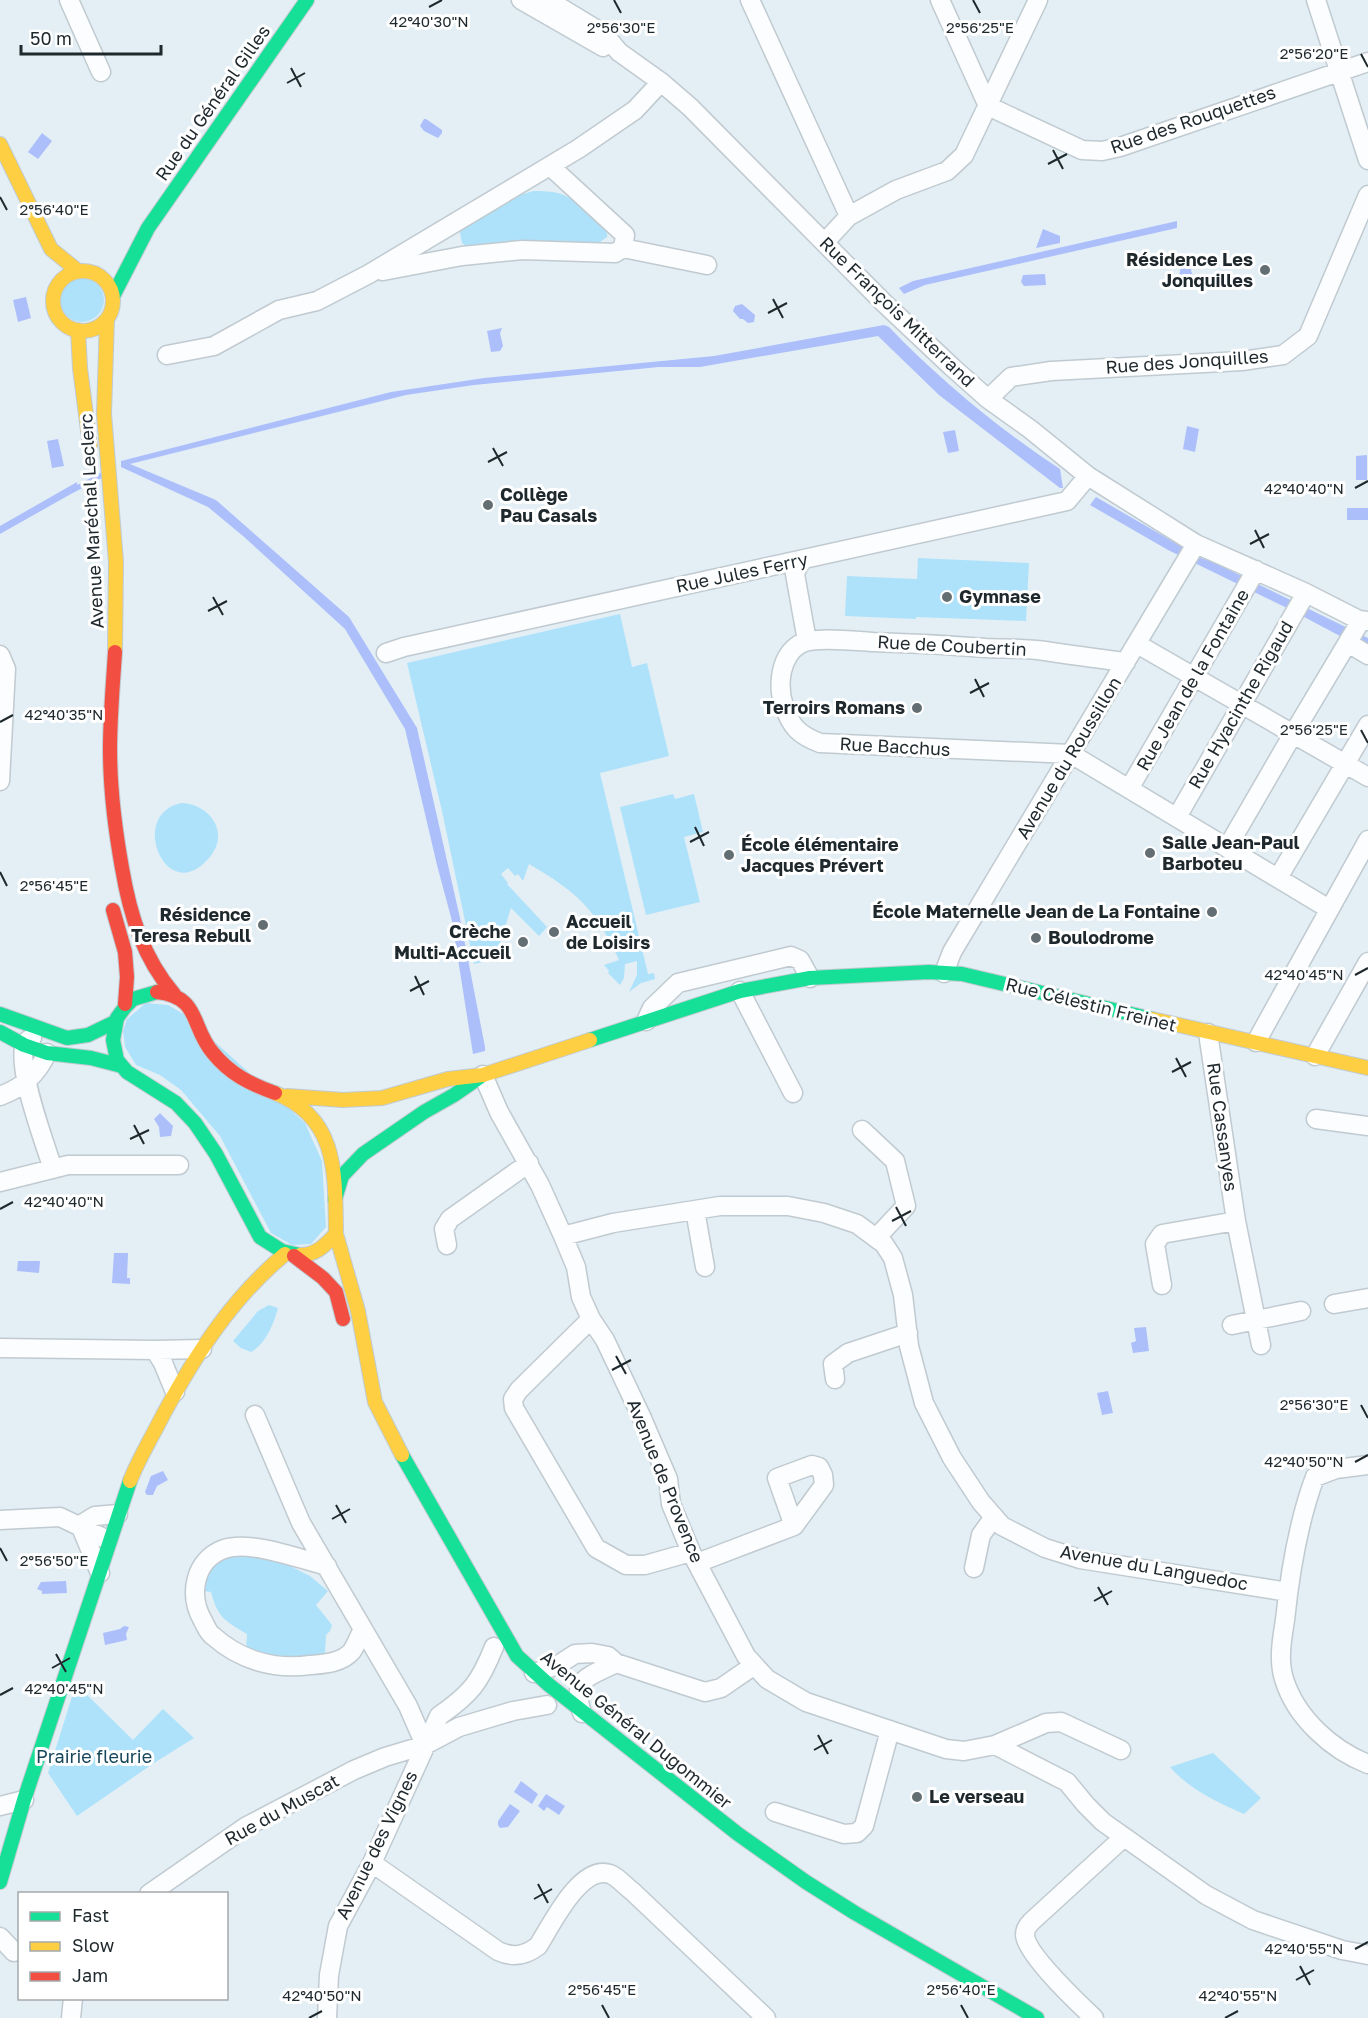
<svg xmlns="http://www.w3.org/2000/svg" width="1368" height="2018" viewBox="0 0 1368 2018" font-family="'Golos Text',sans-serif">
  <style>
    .green { fill: #aee2fa }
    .water { fill: #acbffb }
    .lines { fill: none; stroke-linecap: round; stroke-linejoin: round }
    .stream { stroke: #acbffb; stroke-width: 5 }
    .street-casing { stroke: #c0cad0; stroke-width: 21 }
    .fast-casing { stroke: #c0cad0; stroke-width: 16 }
    .slow-casing { stroke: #c0cad0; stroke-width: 16 }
    .jam-casing { stroke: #c0cad0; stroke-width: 16 }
    .street { stroke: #fbfdfe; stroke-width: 18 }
    .fast { stroke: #16e098; stroke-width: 14 }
    .slow { stroke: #ffcf43; stroke-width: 14 }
    .jam { stroke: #f24e42; stroke-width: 14 }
    .ticks { fill: none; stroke: #1e282d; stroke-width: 2 }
    .poi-dot { fill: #636e73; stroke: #fff; stroke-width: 2 }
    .labels { text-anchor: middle; stroke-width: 6; stroke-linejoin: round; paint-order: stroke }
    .street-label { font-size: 18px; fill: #1e282d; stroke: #fff }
    .poi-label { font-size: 18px; font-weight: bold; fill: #1e282d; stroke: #fff; text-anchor: start }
    .park-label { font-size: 18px; fill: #17475b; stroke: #fff }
    .ticks-label { font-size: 15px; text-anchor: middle; fill: #1e282d; stroke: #fff; stroke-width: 6; stroke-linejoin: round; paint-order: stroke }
  </style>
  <rect width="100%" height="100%" fill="#e3eff5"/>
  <path class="green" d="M 533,191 C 543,191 552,191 561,194 C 575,199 610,222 607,237 L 600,242 L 530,242 L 466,246 L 462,243 L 460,233 L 462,228 L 517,196 Z
    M60 300a22 22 0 1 1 44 0a22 22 0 1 1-44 0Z
    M 918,558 L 1029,563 L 1026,621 L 916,617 L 916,619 L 845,616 L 847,576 L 917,579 Z
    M 620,614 L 632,667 L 647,663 L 669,756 L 600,773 L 648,974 L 654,973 L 655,979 L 641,983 L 629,992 L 637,975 L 637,961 L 625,964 L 624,978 L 620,985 L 608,973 L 609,971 L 604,965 L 619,960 C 611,943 602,925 590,911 C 574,891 551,877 529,864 L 523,881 L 518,874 L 515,876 L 508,868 L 501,874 L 508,883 L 507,884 L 547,927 L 539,936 L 511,908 L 495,959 L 474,964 L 442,811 L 407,663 Z
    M 673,794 L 675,799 L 694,794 L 703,832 L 684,837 L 700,902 L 646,915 L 620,807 Z
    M 182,803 C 208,804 229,830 212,854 C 169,913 125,814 182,803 Z
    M 146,1003 L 168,1005 L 185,1015 L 305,1123 L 322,1161 L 326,1227 L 311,1244 L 292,1245 L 271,1233 L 220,1136 L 181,1090 L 160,1075 L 136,1065 L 125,1047 L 123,1031 L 127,1019 Z
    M 269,1305 L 278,1308 C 274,1323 266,1344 251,1352 L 241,1348 L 233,1341 L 258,1311 Z
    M 236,1553 L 270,1556 L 310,1576 L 328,1591 L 316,1605 L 332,1625 L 330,1631 L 326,1635 L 325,1653 C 296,1660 275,1656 246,1650 L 247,1634 C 225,1621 218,1618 211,1592 L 198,1590 L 211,1565 Z
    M 76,1684 L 133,1740 L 163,1709 L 194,1738 L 154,1763 L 77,1816 L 48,1773 Z
    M 1213,1753 L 1261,1798 L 1244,1814 C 1217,1802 1190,1790 1170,1767 Z"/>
  <path class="water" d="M 424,119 L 426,119 L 442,130 L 442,133 L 438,138 L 424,131 L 420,126 Z
    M 42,133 L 52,141 L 38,159 L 28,152 Z
    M 1177,221 L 1177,228 L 925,285 L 904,294 L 899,288 L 913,281 Z
    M 1043,229 L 1060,236 L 1060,243 L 1036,248 Z
    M 1182,257 L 1193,258 L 1191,271 L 1193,276 L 1189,280 L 1179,278 Z
    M 1045,274 L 1046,285 L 1024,286 L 1021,282 L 1023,275 Z
    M 26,297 L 31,318 L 18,322 L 13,300 Z
    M 742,304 L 755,315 L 754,322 L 748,323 L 743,319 L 740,319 L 733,311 L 735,306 Z
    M 884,325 L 889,327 C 941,381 998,428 1060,469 L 1063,488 L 1060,488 L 939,395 L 878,336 L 700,367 L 659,367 L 474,385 L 406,395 L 130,464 L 216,500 L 349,617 L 417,728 L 460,918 L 485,1047 L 485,1051 L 473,1054 L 452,921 L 437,865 L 405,729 L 345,629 L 243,536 L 208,507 L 121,467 L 121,461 L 391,392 L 484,378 L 714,356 Z
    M 502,328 L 500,333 L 503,346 L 500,351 L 491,352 L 487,331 Z
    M 1187,426 L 1199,429 L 1195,452 L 1183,449 Z
    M 955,430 L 959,451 L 948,453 L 943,432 Z
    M 58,439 L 64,466 L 52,468 L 47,441 Z
    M 1367,455 L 1367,480 L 1356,480 L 1356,456 Z
    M 77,482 L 78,490 L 0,534 L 0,526 Z
    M 1096,497 L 1203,559 L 1205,558 L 1368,638 L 1368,646 L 1340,636 L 1289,609 L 1168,550 L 1090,505 Z
    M 1347,508 L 1368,508 L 1368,520 L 1347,520 Z
    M 160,1113 L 173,1126 L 171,1136 L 160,1137 L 159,1127 L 154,1119 Z
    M 114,1253 L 128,1253 L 127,1278 L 130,1278 L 130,1284 L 112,1283 Z
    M 18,1261 L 40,1261 L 39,1273 L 17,1271 Z
    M 1146,1327 L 1149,1351 L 1133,1353 L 1131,1343 L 1136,1341 L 1134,1328 Z
    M 1108,1391 L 1113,1413 L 1102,1415 L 1097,1393 Z
    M 163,1471 L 168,1480 L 157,1486 L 153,1495 L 147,1495 L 145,1492 L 151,1476 Z
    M 66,1581 L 67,1593 L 42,1594 L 42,1591 L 37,1589 L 41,1582 Z
    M 124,1626 L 129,1627 L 126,1634 L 127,1640 L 105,1645 L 103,1633 L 120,1629 Z
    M 521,1781 L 538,1794 L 532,1804 L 514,1792 Z
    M 546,1794 L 565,1806 L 559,1815 L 547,1807 L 544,1811 L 538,1806 Z
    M 510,1804 L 520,1811 L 508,1827 L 500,1828 L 498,1825 L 498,1821 Z"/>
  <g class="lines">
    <path class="stream" d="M 73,490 L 102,475"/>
    <g class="street-casing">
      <path id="street" d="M 69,0 L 101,72
        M 521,0 L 603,47
        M 548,0 L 604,34 L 619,52 L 661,82 L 690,107 L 884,303 L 952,367 L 988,399 L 1030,429 L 1088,476 L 1196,544 L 1306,593 L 1359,620 L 1368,621
        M 750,0 L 849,216
        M 940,0 L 988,106 L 1082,150 L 1102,151 L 1120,147 L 1368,62
        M 1316,0 L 1368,160
        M 825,242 L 849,216 L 896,190 L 947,171 L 964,155 L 1038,0
        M 623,248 L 707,265
        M 383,271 L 462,256 L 522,250 L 615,253 L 623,248 L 625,235 L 550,166
        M 167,355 L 214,346 L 279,310 L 317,301 L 369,274 L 578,149 L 635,110 L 661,82
        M 988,399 L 1011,377 L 1051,371 L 1242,361 L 1283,355 L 1308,336 L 1368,195
        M 805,559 L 799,564 L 795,574 L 807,641
        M 1348,643 L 1368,655
        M 1137,644 L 1368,777
        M 386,653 L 404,647 L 1067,501 L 1088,476
        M 0,655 L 6,669 L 0,781
        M 1126,662 C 1099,659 1072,655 1045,651 C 1026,648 1006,649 986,648 C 948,645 910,643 873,642 C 856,641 813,636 800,644 C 780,656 777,685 784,706 C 791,727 799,735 820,743 L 1071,754 L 1329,909
        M 1129,789 L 1256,570
        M 1177,817 L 1306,593
        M 1227,848 L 1293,734 L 1357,627 L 1359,620
        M 1278,878 L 1368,725
        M 944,973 L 952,952 L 1196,544
        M 740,991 L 793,1093
        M 646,1021 L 652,1008 L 678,983 L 791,956 L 800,960 L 810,978
        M 1208,1033 L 1236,1221 L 1261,1345
        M 32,1038 C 28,1040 27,1040 25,1044 C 16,1067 45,1144 53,1169
        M 1256,1042 L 1368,840
        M 1315,1056 L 1368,962
        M 483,1075 L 499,1112 L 540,1185 L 563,1236 L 576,1267 L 581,1297 L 591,1319 L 605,1340 L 641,1416 L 668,1479 L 671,1504 L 691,1552 L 746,1656 L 767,1679 L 806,1702 L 946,1749 L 964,1751 L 995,1745 L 1067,1782 L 1086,1805 L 1103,1822 L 1206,1895 L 1253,1920 L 1342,1950 L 1368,1955
        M 0,1096 C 22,1088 37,1075 47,1053
        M 1316,1119 L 1368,1126
        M 862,1130 L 895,1161 L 906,1206 L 876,1238
        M 0,1182 L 68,1165 L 179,1165
        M 695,1210 L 705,1267
        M 563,1236 L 613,1223 L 720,1206 L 788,1206 L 824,1213 L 857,1224 L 884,1244 L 893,1258 L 903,1295 L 909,1346 L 924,1403 L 952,1458 L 981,1502 L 1002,1526 L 1045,1548 L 1080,1559 L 1288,1592
        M 447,1245 L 444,1229 L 450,1219 L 529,1163
        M 1162,1285 L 1155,1244 L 1162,1234 L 1236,1221
        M 1334,1304 L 1368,1298
        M 591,1319 L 519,1390 L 513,1399 L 514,1408 L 596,1548 L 626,1565 L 645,1565 L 691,1552
        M 1232,1325 L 1301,1311
        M 0,1348 L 155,1350 L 202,1349
        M 155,1350 L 163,1363 L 175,1392
        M 835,1379 L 833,1364 L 848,1353 L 908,1333
        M 255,1415 L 301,1523 L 408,1706 L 425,1745
        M 1368,1465 L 1336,1469 L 1315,1477 C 1298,1522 1290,1572 1285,1620 C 1282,1639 1278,1660 1284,1679 C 1296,1718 1332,1750 1368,1764
        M 0,1520 L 60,1517 L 108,1540
        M 80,1525 L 100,1573
        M 80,1525 L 95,1516 L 118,1514
        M 697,1563 L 794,1526 L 824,1485 L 823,1475 L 819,1467 L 812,1465 L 777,1478 L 794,1526
        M 327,1566 C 300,1559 250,1540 224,1549 C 194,1560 188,1595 203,1621 C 206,1626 208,1633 213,1636 C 240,1660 274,1670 310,1665 C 324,1664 342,1663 352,1651 C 356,1645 359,1637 362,1631
        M 974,1568 L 981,1535 L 994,1517
        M 534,1673 L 558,1665 L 575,1654 L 592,1653 L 608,1656 L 616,1663 L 705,1692 L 721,1688 L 753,1666
        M 582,1713 C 570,1677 590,1677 616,1663
        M 995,1745 L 1046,1723 L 1061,1722 L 1121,1750
        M 0,1806 L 24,1800
        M 775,1812 L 844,1834 L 857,1833 L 864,1826 L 890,1730
        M 372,1863 L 498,1951 C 513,1958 525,1956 538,1946 C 551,1926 580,1864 610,1874 C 618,1877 625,1886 632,1891 L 766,2018
        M 149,1894 L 247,1826 L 354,1770 L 385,1757 L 425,1745 L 459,1727 L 513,1711 L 547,1705
        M 0,1937 L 14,1952
        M 71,2018 L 73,1998
        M 327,2018 L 329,1975 L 338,1926 L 372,1863 L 439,1716 C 471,1694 480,1682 494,1647
        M 1094,2018 C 1079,2004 1026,1954 1025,1935 C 1025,1929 1027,1926 1031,1922 L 1124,1837"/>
    </g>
    <g class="fast-casing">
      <path id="fast" d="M 113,296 L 148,228 L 307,0
        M 157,992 L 133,999 L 125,1007 L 117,1018 L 113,1040 L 117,1060 L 127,1072 L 176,1103 L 195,1123 L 216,1154 L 260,1237 L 282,1251 L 300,1255
        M 0,1014 L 67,1038 L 88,1035 L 115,1022
        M 0,1032 L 24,1045 L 47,1053 L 91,1058 L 118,1065
        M 590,1040 L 740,991 L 810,978 L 929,972 L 962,974 L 1152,1019
        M 335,1199 L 342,1176 L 363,1154 L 424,1112 L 454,1095 L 480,1077
        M 402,1455 L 517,1656 L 549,1685 L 738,1834 L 806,1882 L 855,1913 L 1037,2018
        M 0,1882 L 24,1800 L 130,1481"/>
    </g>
    <g class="slow-casing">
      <path id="slow" d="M 0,144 L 51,249 L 78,271
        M53 301a30 30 0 1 1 60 0a30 30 0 1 1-60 0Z
        M 107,319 L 104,414 L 116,562 L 115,652
        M 78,330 L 80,368 L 90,446
        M 1152,1019 L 1368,1068
        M 275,1093 C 339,1118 335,1175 336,1234 C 325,1245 317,1255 300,1255
        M 287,1096 L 343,1100 L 382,1098 L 448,1079 L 483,1075 L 590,1040
        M 336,1234 L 358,1311 L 375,1402 L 402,1455
        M 130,1481 C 139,1458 152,1437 163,1415 C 196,1354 232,1298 285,1254"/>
    </g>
    <g class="jam-casing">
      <path id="jam" d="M 115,652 C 113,684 110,717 110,749 C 110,789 115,829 122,868 C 130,915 143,958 174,994
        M 113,910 L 125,952 L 127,977 L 125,1004
        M 157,992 C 201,997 190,1026 213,1053 C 230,1074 250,1084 275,1093
        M 294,1256 L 323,1278 L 336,1292 L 343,1319"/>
    </g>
    <use href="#street" class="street"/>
    <use href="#fast" class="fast"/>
    <use href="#slow" class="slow"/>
    <use href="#jam" class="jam"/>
  </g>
  <path class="ticks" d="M 614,0 L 621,13M 973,0 L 980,13M 429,7 L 442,0M 1361,54 L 1368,67M 291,68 L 301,87M 287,83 L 305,73M 1053,150 L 1063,169M 1048,164 L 1067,154M 0,197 L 7,210M 773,299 L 783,318M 768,313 L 787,303M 493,448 L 503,466M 488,462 L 507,452M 1355,488 L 1368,481M 1255,530 L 1264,548M 1250,544 L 1269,534M 213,597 L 223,615M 208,611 L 227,601M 975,679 L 984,697M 970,693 L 989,683M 0,722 L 13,715M 1361,730 L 1368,743M 695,827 L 704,846M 690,842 L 709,832M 0,872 L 7,886M 1355,975 L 1368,968M 415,976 L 424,995M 410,991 L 429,981M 1176,1058 L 1186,1077M 1172,1072 L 1191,1062M 134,1125 L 144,1144M 130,1139 L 149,1130M 896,1207 L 906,1226M 0,1209 L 13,1202M 892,1221 L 911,1211M 616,1356 L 626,1374M 612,1370 L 631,1360M 1361,1405 L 1368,1418M 1355,1462 L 1368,1455M 336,1505 L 346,1523M 332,1519 L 350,1509M 0,1548 L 7,1561M 1098,1587 L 1108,1605M 1094,1601 L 1112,1591M 56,1654 L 66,1672M 52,1668 L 70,1658M 0,1695 L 13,1688M 818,1735 L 828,1754M 814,1750 L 832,1740M 538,1884 L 548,1903M 534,1899 L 552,1889M 1355,1949 L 1368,1942M 1300,1966 L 1310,1985M 1296,1980 L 1314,1970M 602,2005 L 609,2018M 961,2005 L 968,2018M 309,2018 L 322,2011M 1225,2018 L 1238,2011"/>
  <g class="poi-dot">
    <circle cx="1265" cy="270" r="6"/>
    <circle cx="488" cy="505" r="6"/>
    <circle cx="947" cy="597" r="6"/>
    <circle cx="917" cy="708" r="6"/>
    <circle cx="1150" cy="853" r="6"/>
    <circle cx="729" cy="855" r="6"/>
    <circle cx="1212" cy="912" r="6"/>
    <circle cx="263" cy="925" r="6"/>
    <circle cx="554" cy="932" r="6"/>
    <circle cx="1036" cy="938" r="6"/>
    <circle cx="523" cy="942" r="6"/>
    <circle cx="917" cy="1797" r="6"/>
  </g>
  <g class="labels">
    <g class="street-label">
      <text transform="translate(213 103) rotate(-55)" y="6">Rue du Général Gilles</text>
      <text transform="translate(1193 120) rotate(-19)" y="6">Rue des Rouquettes</text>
      <text transform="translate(897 312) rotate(44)" y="6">Rue François Mitterrand</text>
      <text transform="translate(1187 362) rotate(-4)" y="6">Rue des Jonquilles</text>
      <text transform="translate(92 521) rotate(-93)" y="6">Avenue Maréchal Leclerc</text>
      <text transform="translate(742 573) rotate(-12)" y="6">Rue Jules Ferry</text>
      <text transform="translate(952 646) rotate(3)" y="6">Rue de Coubertin</text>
      <text transform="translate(1193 680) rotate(-60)" y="6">Rue Jean de la Fontaine</text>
      <text transform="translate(1241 705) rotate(-60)" y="6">Rue Hyacinthe Rigaud</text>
      <text transform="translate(895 747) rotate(3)" y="6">Rue Bacchus</text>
      <text transform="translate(1069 758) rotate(-59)" y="6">Avenue du Roussillon</text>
      <text transform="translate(1091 1005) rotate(14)" y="6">Rue Célestin Freinet</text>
      <text transform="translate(1222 1127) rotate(82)" y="6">Rue Cassanyes</text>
      <text transform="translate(665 1481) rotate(68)" y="6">Avenue de Provence</text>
      <text transform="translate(1154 1568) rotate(10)" y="6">Avenue du Languedoc</text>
      <text transform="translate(636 1730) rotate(39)" y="6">Avenue Général Dugommier</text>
      <text transform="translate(282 1810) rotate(-29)" y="6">Rue du Muscat</text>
      <text transform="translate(377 1845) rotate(-64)" y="6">Avenue des Vignes</text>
    </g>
    <g class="poi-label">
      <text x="1253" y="266" text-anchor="end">Résidence Les<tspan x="1253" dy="21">Jonquilles</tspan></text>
      <text x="500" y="501">Collège<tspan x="500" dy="21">Pau Casals</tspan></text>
      <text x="959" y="603">Gymnase</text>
      <text x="905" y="714" text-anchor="end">Terroirs Romans</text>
      <text x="1162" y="849">Salle Jean-Paul<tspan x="1162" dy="21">Barboteu</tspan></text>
      <text x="741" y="851">École élémentaire<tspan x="741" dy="21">Jacques Prévert</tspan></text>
      <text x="1200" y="918" text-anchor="end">École Maternelle Jean de La Fontaine</text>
      <text x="251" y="921" text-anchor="end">Résidence<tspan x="251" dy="21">Teresa Rebull</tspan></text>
      <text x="566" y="928">Accueil<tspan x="566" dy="21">de Loisirs</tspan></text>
      <text x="511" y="938" text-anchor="end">Crèche<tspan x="511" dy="21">Multi-Accueil</tspan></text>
      <text x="1048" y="944">Boulodrome</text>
      <text x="929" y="1803">Le verseau</text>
    </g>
    <g class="park-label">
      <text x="94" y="1763">Prairie fleurie</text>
    </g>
  </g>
  <g class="ticks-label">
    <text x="429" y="27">42°40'30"N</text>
    <text x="621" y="33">2°56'30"E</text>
    <text x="980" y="33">2°56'25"E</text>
    <text x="1314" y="59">2°56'20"E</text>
    <text x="54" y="215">2°56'40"E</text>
    <text x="1304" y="494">42°40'40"N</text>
    <text x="64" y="720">42°40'35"N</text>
    <text x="1314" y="735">2°56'25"E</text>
    <text x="54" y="891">2°56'45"E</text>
    <text x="1304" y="980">42°40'45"N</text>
    <text x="64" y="1207">42°40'40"N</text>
    <text x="1314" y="1410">2°56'30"E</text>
    <text x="1304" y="1467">42°40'50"N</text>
    <text x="54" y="1566">2°56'50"E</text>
    <text x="64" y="1694">42°40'45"N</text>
    <text x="1304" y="1954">42°40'55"N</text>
    <text x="602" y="1995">2°56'45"E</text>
    <text x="961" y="1995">2°56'40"E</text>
    <text x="322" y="2001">42°40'50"N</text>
    <text x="1238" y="2001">42°40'55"N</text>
  </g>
  <rect x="18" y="1892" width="210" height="108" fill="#ffffff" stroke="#a5a9ab" stroke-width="1.5"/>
  <rect x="30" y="1912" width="30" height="9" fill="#16e098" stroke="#a5a9ab" stroke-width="1.5"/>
  <text x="72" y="1922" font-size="18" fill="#1e282d">Fast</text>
  <rect x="30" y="1942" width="30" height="9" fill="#ffcf43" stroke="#a5a9ab" stroke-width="1.5"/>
  <text x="72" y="1952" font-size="18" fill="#1e282d">Slow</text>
  <rect x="30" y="1972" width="30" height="9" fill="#f24e42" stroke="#a5a9ab" stroke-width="1.5"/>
  <text x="72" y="1982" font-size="18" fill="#1e282d">Jam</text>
  <path d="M21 45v9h140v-9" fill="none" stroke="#1e282d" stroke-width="3"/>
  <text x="30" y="45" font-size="18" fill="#1e282d" stroke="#ffffff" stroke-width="4.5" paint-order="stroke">50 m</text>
</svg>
